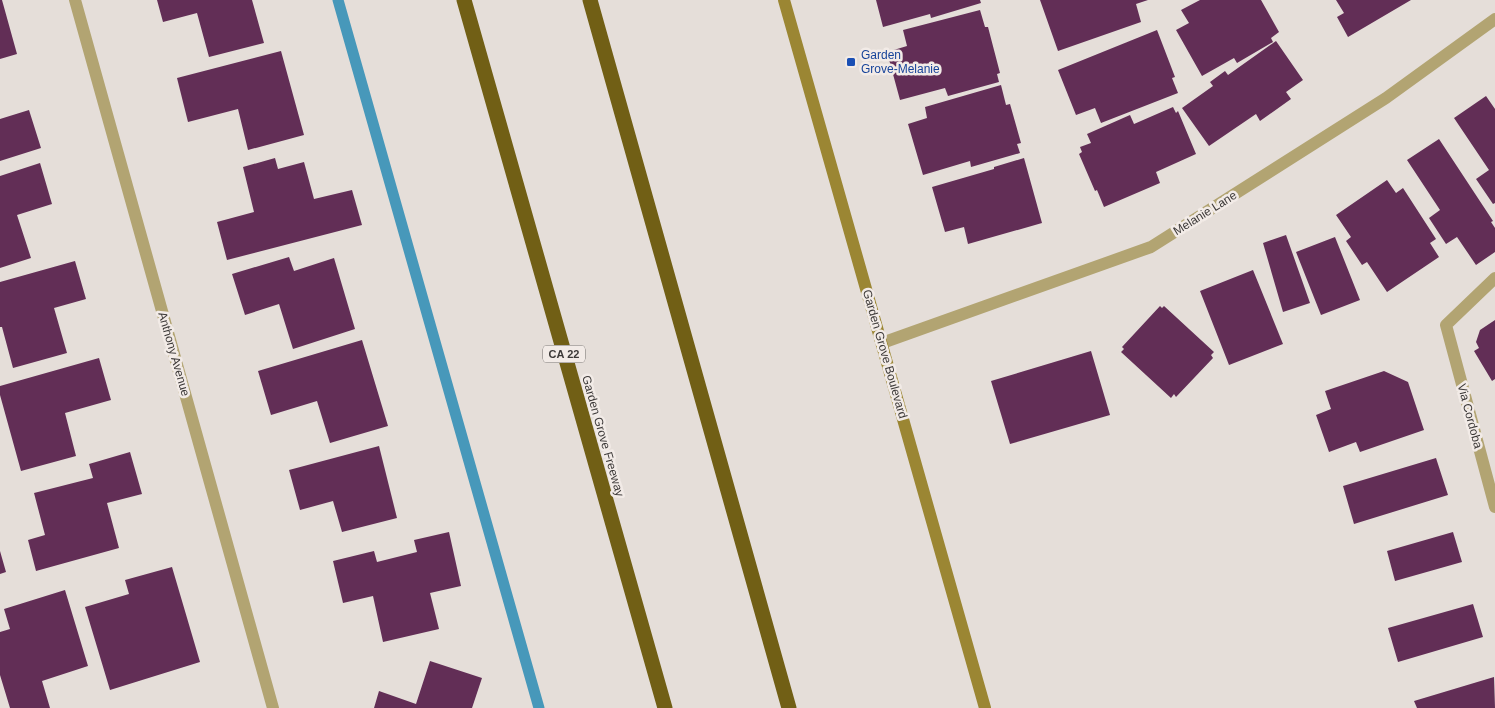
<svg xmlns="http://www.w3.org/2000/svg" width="1495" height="708" viewBox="0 0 1495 708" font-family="Arial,sans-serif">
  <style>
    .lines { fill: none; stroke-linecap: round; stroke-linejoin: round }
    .stream { stroke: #4798ba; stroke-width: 11 }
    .building { fill: #622e56 }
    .minor { stroke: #b2a472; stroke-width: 12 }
    .secondary { stroke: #9b8633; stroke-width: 12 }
    .motorway { stroke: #715f15; stroke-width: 15 }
    .transit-dot { fill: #1a4fb4; stroke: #f2ebe7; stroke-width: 2 }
    .labels { text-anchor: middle; stroke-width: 5; stroke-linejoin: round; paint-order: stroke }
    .shield { fill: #f2ebe7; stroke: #726e6c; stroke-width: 1 }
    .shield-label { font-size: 11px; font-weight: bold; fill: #3b3837 }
    .transit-label { font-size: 12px; fill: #164399; stroke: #f2ebe7; text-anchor: start }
    .street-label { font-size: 12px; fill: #3b3837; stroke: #f2ebe7 }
  </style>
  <rect width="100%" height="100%" fill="#e5ded9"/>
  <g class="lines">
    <path class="stream" d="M 338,0 L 539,708"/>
  </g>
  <path class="building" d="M 0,0 L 2,0 L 17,54 L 0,59 Z
    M 157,0 L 252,0 L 264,43 L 209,57 L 197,13 L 163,22 Z
    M 876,0 L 980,0 L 981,3 L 931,18 L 930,14 L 883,27 Z
    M 1040,0 L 1148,0 L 1136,4 L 1141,22 L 1058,51 Z
    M 1200,0 L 1261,0 L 1279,32 L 1271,38 L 1273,42 L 1237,63 L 1234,58 L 1202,76 L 1176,30 L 1189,23 L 1181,10 Z
    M 1336,0 L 1411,0 L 1348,37 L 1337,17 L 1344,13 Z
    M 980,10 L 985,27 L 988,27 L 1000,73 L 997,74 L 999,82 L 948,96 L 945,88 L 900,100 L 887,52 L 907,46 L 903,30 Z
    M 1157,30 L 1175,77 L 1172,78 L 1178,93 L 1101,123 L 1095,108 L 1076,115 L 1058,70 Z
    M 1276,41 L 1303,80 L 1286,92 L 1291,99 L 1260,121 L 1256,114 L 1209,146 L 1182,108 L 1213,86 L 1210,82 L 1225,71 L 1228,75 Z
    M 281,51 L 304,135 L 248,150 L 238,109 L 188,122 L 177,78 Z
    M 1001,85 L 1006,105 L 1010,104 L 1021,143 L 1017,144 L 1020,153 L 971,167 L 970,161 L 923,175 L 908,124 L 927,118 L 925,107 Z
    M 1486,96 L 1495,109 L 1495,203 L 1493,204 L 1476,179 L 1489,170 L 1454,118 Z
    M 1173,107 L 1176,113 L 1178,111 L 1196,154 L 1156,172 L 1160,183 L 1104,207 L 1097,190 L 1095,191 L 1079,154 L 1082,152 L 1080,147 L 1091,143 L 1087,134 L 1130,115 L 1134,124 Z
    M 29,110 L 41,148 L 0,161 L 0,119 Z
    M 1439,139 L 1493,221 L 1491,222 L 1495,228 L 1495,252 L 1476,265 L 1457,237 L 1446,244 L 1429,218 L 1440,210 L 1407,160 Z
    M 275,158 L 278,169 L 304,162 L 314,199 L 352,190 L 362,225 L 227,260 L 217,222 L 254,212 L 243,167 Z
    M 1024,158 L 1042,223 L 968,244 L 964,227 L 945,232 L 932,187 L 994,169 L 994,167 Z
    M 40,163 L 52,204 L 17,215 L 31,258 L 0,268 L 0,176 Z
    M 1387,180 L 1396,193 L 1403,188 L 1436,239 L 1430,243 L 1439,257 L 1387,292 L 1367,262 L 1362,265 L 1346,241 L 1351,237 L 1336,215 Z
    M 1286,235 L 1310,303 L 1283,312 L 1263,243 Z
    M 1335,237 L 1360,300 L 1321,315 L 1296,252 Z
    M 289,257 L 294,271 L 334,258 L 355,329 L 293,349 L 279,304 L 245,315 L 232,274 Z
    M 75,261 L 86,299 L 54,308 L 67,353 L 13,368 L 2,327 L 0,327 L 0,282 Z
    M 1253,270 L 1283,344 L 1229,365 L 1200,291 Z
    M 1160,306 L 1162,308 L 1164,306 L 1214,352 L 1211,355 L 1213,358 L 1176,397 L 1174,394 L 1171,398 L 1121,352 L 1124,349 L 1122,347 Z
    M 1495,320 L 1495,379 L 1492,381 L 1474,351 L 1479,348 L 1476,342 L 1480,330 Z
    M 362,340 L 388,426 L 330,443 L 317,401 L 271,415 L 258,371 Z
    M 1091,351 L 1110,415 L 1010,444 L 991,381 Z
    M 99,358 L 111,400 L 65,413 L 76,456 L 21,471 L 0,395 L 0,386 Z
    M 1384,371 L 1408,382 L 1424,430 L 1360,452 L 1356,442 L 1329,452 L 1316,415 L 1331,409 L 1325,391 Z
    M 379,446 L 397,518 L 342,532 L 333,501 L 300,510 L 289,470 Z
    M 130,452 L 142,494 L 107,503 L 119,548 L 36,571 L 28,540 L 45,535 L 34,493 L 93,478 L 89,464 Z
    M 1436,458 L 1448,495 L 1354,524 L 1343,486 Z
    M 449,532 L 461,586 L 430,593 L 439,629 L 383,642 L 373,596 L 343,603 L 333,561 L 374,551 L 377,562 L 417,552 L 414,540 Z
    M 1453,532 L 1462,562 L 1395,581 L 1387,551 Z
    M 0,551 L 6,572 L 0,574 Z
    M 172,567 L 200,662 L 110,690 L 85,607 L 129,594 L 125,580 Z
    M 65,590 L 88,666 L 42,681 L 50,708 L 10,708 L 0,675 L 0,632 L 10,629 L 4,609 Z
    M 1473,604 L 1483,637 L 1398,662 L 1388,628 Z
    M 430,661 L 482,678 L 472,708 L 374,708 L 379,691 L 416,704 Z
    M 1494,677 L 1495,708 L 1417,708 L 1414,701 Z"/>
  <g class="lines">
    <path class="minor" d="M 75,0 L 273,708
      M 1495,278 L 1446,325 L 1495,507
      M 882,343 L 1151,247 L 1386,98 L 1495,19"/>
    <path class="secondary" d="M 784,0 L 985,708"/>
    <path class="motorway" d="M 464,0 L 665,708
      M 590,0 L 789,708"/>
  </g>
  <rect class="transit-dot" x="846" y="57" width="10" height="10" rx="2.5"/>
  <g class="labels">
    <rect class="shield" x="543" y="345.5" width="42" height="17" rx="4"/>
    <g class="shield-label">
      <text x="564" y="358">CA 22</text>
    </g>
    <g class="transit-label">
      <text x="861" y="59">Garden<tspan x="861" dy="14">Grove-Melanie</tspan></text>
    </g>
    <g class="street-label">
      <text transform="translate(1205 213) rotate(-32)" y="4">Melanie Lane</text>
      <text transform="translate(174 354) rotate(74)" y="4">Anthony Avenue</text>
      <text transform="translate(885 354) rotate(74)" y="4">Garden Grove Boulevard</text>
      <text transform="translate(1470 416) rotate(75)" y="4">Via Cordoba</text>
      <text transform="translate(603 436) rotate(74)" y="4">Garden Grove Freeway</text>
    </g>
  </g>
</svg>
